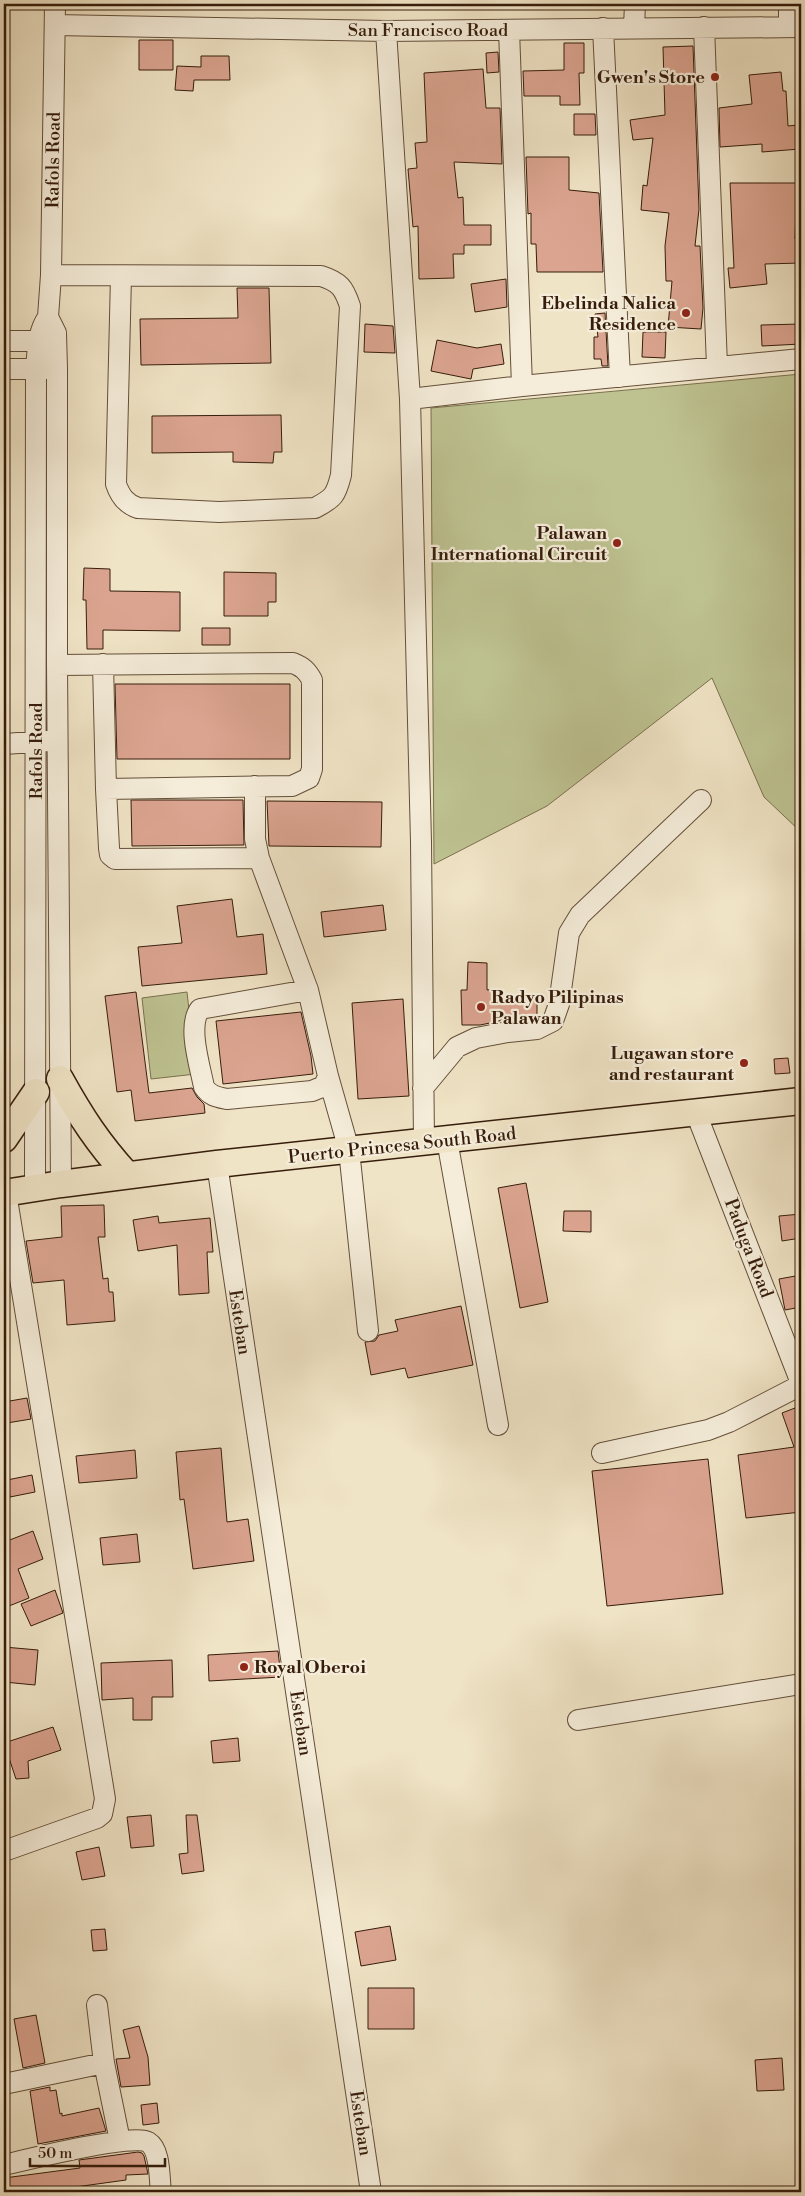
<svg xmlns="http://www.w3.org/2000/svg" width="805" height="2196" viewBox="0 0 805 2196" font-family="'Libre Bodoni',serif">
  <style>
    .green { fill: #bec291; stroke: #7a704e }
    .building { fill: #dba490; stroke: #361d0b }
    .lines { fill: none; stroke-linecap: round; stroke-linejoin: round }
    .minor-casing { stroke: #644f3a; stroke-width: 22 }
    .major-casing { stroke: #361d0b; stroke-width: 29 }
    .minor { stroke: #f5edda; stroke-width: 20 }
    .major { stroke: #f0e4c6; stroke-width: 26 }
    .poi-dot { fill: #8f2418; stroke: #f5edda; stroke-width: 2 }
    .labels { text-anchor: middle; stroke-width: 4.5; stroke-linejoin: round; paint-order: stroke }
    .street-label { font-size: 18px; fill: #361d0b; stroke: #f5edda }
    .poi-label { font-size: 18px; font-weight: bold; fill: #361d0b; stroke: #f5edda; text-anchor: end }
  </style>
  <rect width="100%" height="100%" fill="#f0e4c6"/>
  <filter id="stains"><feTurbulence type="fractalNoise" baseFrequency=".004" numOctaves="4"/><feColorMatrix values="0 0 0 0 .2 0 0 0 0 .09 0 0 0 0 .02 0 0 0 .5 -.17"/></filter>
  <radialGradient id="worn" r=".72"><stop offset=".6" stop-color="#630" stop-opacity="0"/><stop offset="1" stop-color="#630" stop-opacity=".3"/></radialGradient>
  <path class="green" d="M 801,374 L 801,832 L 764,797 L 712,678 L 547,806 L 434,864 L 431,408 Z
    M 187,992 L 196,1074 L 151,1079 L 142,998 Z"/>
  <path class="building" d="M 139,40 L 173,40 L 173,70 L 139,70 Z
    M 564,43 L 584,43 L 584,73 L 579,73 L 580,105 L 560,105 L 560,96 L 524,96 L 523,71 L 564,70 Z
    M 693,46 L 699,209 L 695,246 L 700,246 L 703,308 L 701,329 L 668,327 L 672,281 L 666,281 L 665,246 L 669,213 L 641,210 L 643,185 L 647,186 L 653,138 L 633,140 L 630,120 L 665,115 L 663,47 Z
    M 498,52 L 499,72 L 487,73 L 486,53 Z
    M 201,56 L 229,56 L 230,80 L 194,80 L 193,91 L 175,90 L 177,66 L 201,67 Z
    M 483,69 L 486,108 L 500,108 L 502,164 L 454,162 L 458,198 L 463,197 L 464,225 L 491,225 L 491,245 L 464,245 L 464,254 L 453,254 L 454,278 L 419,279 L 418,226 L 413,227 L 408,169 L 417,168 L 415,143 L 427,142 L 424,73 Z
    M 781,72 L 783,91 L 786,91 L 788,126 L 798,125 L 800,149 L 762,152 L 762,144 L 720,147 L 719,108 L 752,104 L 749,75 Z
    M 574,114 L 595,114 L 596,135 L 574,135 Z
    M 526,157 L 569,157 L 569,190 L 599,193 L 603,272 L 537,272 L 536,244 L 531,244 L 531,213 L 528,214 Z
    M 730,183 L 801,183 L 801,208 L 796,208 L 795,239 L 800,239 L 801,263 L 765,264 L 767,284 L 730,288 L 728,268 L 734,268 Z
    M 506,279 L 507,307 L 475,312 L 471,284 Z
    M 237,288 L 269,288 L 271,363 L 141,365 L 140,319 L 238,318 Z
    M 605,313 L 608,366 L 602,366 L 601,359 L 594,359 L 594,337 L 598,337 L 595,314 Z
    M 365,324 L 393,326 L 395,353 L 364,352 Z
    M 801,324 L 801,344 L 762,346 L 761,325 Z
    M 643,332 L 666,332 L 665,358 L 642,357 Z
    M 437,340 L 477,348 L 501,344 L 504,364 L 473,369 L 471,379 L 431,371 Z
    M 281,415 L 282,452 L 274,452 L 273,463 L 233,462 L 233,452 L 152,453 L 152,416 Z
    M 84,568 L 110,569 L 110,591 L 180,592 L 180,631 L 103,630 L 103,649 L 87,649 L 86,600 L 83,600 Z
    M 224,572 L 276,573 L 276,602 L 268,602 L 268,616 L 224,616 Z
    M 202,628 L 230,628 L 230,645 L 202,645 Z
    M 115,684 L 290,684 L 290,759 L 117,759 Z
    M 131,800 L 243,800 L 244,845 L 132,846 Z
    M 267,801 L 382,802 L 381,847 L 269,846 Z
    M 232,899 L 237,937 L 263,934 L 267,974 L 142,986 L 138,947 L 182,943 L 177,906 Z
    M 383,905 L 386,930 L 324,937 L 321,912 Z
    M 468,962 L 487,963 L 487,990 L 499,989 L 499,1002 L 537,1001 L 537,1016 L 500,1019 L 500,1021 L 480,1025 L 462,1025 L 461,990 L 467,990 Z
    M 136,992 L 149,1093 L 192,1088 L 197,1097 L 204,1104 L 205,1113 L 135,1121 L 131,1090 L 117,1092 L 105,996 Z
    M 403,999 L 409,1096 L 358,1099 L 352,1003 Z
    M 301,1012 L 311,1056 L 313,1074 L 223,1084 L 216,1021 Z
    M 788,1058 L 790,1073 L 775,1074 L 774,1059 Z
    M 526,1183 L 548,1302 L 520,1308 L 498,1188 Z
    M 104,1205 L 105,1237 L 98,1237 L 103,1279 L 108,1278 L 109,1292 L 113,1292 L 115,1321 L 67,1325 L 64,1280 L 33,1283 L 26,1241 L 62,1237 L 61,1206 Z
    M 564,1211 L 591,1211 L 591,1232 L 563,1231 Z
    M 801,1214 L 801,1238 L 782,1241 L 779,1216 Z
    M 158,1216 L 159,1223 L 210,1218 L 213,1252 L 207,1252 L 209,1293 L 179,1295 L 177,1245 L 138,1251 L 133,1220 Z
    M 801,1275 L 801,1307 L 785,1310 L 779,1279 Z
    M 461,1306 L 473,1365 L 408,1378 L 405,1368 L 371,1375 L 365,1342 L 375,1341 L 379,1335 L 398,1331 L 395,1320 Z
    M 27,1398 L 31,1419 L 7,1423 L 4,1402 Z
    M 795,1408 L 801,1426 L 801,1512 L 746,1518 L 738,1455 L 794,1447 L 782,1413 Z
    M 221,1448 L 227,1522 L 248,1519 L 254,1561 L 193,1569 L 184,1499 L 180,1500 L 176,1452 Z
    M 135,1450 L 137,1478 L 79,1483 L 76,1456 Z
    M 708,1459 L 723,1594 L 607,1606 L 592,1471 Z
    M 32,1475 L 35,1492 L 10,1497 L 7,1480 Z
    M 33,1531 L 43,1559 L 18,1569 L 29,1598 L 4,1608 L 4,1536 L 7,1541 Z
    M 137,1534 L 140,1562 L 103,1565 L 100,1538 Z
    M 55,1590 L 63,1613 L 31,1626 L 21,1604 Z
    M 4,1647 L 38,1650 L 35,1685 L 4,1682 Z
    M 278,1651 L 281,1677 L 209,1681 L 208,1655 Z
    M 172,1660 L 173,1697 L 152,1697 L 152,1720 L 133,1720 L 133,1698 L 102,1700 L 101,1663 Z
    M 53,1727 L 61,1750 L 28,1761 L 29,1778 L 16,1779 L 4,1743 Z
    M 238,1738 L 240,1761 L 213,1763 L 211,1741 Z
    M 151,1815 L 154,1846 L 131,1848 L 127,1817 Z
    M 186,1815 L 197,1815 L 204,1871 L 182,1874 L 179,1854 L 188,1853 Z
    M 99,1847 L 105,1876 L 82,1880 L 76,1852 Z
    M 390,1926 L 396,1960 L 361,1966 L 355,1932 Z
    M 105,1929 L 107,1950 L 93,1951 L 91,1930 Z
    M 368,1988 L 414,1988 L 414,2029 L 368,2029 Z
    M 36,2015 L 45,2063 L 23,2068 L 14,2019 Z
    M 139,2026 L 148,2057 L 150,2085 L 121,2087 L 116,2059 L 130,2058 L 123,2030 Z
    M 782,2058 L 784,2090 L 757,2091 L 755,2060 Z
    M 50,2087 L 50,2091 L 56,2090 L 60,2114 L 62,2113 L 62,2116 L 99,2108 L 106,2131 L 38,2144 L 30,2091 Z
    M 157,2103 L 159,2123 L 143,2125 L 141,2105 Z
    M 138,2152 L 142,2153 L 144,2156 L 148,2174 L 126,2175 L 126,2180 L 39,2192 L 4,2192 L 4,2178 L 80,2168 L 79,2160 Z"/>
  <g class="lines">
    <g class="minor-casing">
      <path id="minor" d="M 55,4 L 51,275 L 48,317 L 56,333 L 57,369 L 57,665 L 61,1184
        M 789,4 L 789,27
        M 55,25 L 386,31 L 801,27
        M 634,27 L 635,4
        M 704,27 L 717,366
        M 603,28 L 620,377
        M 509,30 L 522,386
        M 386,31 L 410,399 L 421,842 L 424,1142
        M 51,275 L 321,276 C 340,282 344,288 350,306 L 341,475 C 336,495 334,498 315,508 L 219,512 L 138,508 C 126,504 120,496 116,484 L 121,276
        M 4,341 L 52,341
        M 4,369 L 49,369
        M 410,399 L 522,386 L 801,359
        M 57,665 L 293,663 C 303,667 307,671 312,680 L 312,769 L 309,778 L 292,786 L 106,789 L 103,664
        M 4,744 L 48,741
        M 255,786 L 255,839 L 259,858 L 308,990 L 328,1076 L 324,1086 L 312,1091 L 227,1099 C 217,1097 210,1096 204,1087 C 200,1066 187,1026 200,1009 L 308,990
        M 106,789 L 109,848 L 110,855 L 115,859 L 259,858
        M 328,1076 L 349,1150 L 368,1331
        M 423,1088 L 457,1047 L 476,1038 L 508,1032 L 537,1029 L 553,1021 L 559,1004 L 569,933 L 580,915 L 701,800
        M 696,1113 L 801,1383
        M 447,1140 L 498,1425
        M 217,1164 L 371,2192
        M 35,1188 L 36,368 C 38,350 37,333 48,317
        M 602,1453 L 708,1430 L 729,1422 L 801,1385
        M 578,1720 L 801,1684
        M 4,1851 L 97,1818 L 102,1814 L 105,1799 L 6,1193
        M 97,2005 L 104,2063 L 120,2141
        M 4,2084 L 104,2063
        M 4,2165 C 25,2160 134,2133 148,2142 C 161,2150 159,2178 161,2192"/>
    </g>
    <g class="major-casing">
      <path id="major" d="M 60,1079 C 81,1117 98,1143 127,1175
        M 4,1139 L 36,1092
        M 4,1193 L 61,1184 L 217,1164 L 801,1101"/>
    </g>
    <use href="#minor" class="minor"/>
    <use href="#major" class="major"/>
  </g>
  <g class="poi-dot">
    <circle cx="715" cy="77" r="5"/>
    <circle cx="686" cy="313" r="5"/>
    <circle cx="617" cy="543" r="5"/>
    <circle cx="481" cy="1007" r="5"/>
    <circle cx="744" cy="1063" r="5"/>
    <circle cx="244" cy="1667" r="5"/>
  </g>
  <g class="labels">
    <g class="street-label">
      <text x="428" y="36">San Francisco Road</text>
      <text transform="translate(53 160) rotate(-89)" y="6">Rafols Road</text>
      <text transform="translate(36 751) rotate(-90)" y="6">Rafols Road</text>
      <text transform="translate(402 1145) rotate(-6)" y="6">Puerto Princesa South Road</text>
      <text transform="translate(749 1248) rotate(69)" y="6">Paduga Road</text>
      <text transform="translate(240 1322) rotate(81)" y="6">Esteban</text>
      <text transform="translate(301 1723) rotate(81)" y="6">Esteban</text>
      <text transform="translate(361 2123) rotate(81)" y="6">Esteban</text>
    </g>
    <g class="poi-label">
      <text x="705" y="83">Gwen's Store</text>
      <text x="676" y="309">Ebelinda Nalica<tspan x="676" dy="21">Residence</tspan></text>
      <text x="607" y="539">Palawan<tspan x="607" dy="21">International Circuit</tspan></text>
      <text x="491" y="1003" text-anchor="start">Radyo Pilipinas<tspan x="491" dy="21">Palawan</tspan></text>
      <text x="734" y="1059">Lugawan store<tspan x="734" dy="21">and restaurant</tspan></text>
      <text x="254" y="1673" text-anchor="start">Royal Oberoi</text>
    </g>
  </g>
  <rect width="805" height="2196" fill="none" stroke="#f0e4c6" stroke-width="20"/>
  <rect x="5" y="5" width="795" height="2186" fill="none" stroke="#361d0b" stroke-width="2.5"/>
  <rect x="10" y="10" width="785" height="2176" fill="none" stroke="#361d0b"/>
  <path d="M30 2158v8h135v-8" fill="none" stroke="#361d0b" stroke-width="2.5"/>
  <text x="38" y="2158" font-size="15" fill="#361d0b" stroke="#f5edda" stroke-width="4" paint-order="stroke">50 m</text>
  <rect width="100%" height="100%" filter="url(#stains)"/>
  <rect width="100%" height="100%" fill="url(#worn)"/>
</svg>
